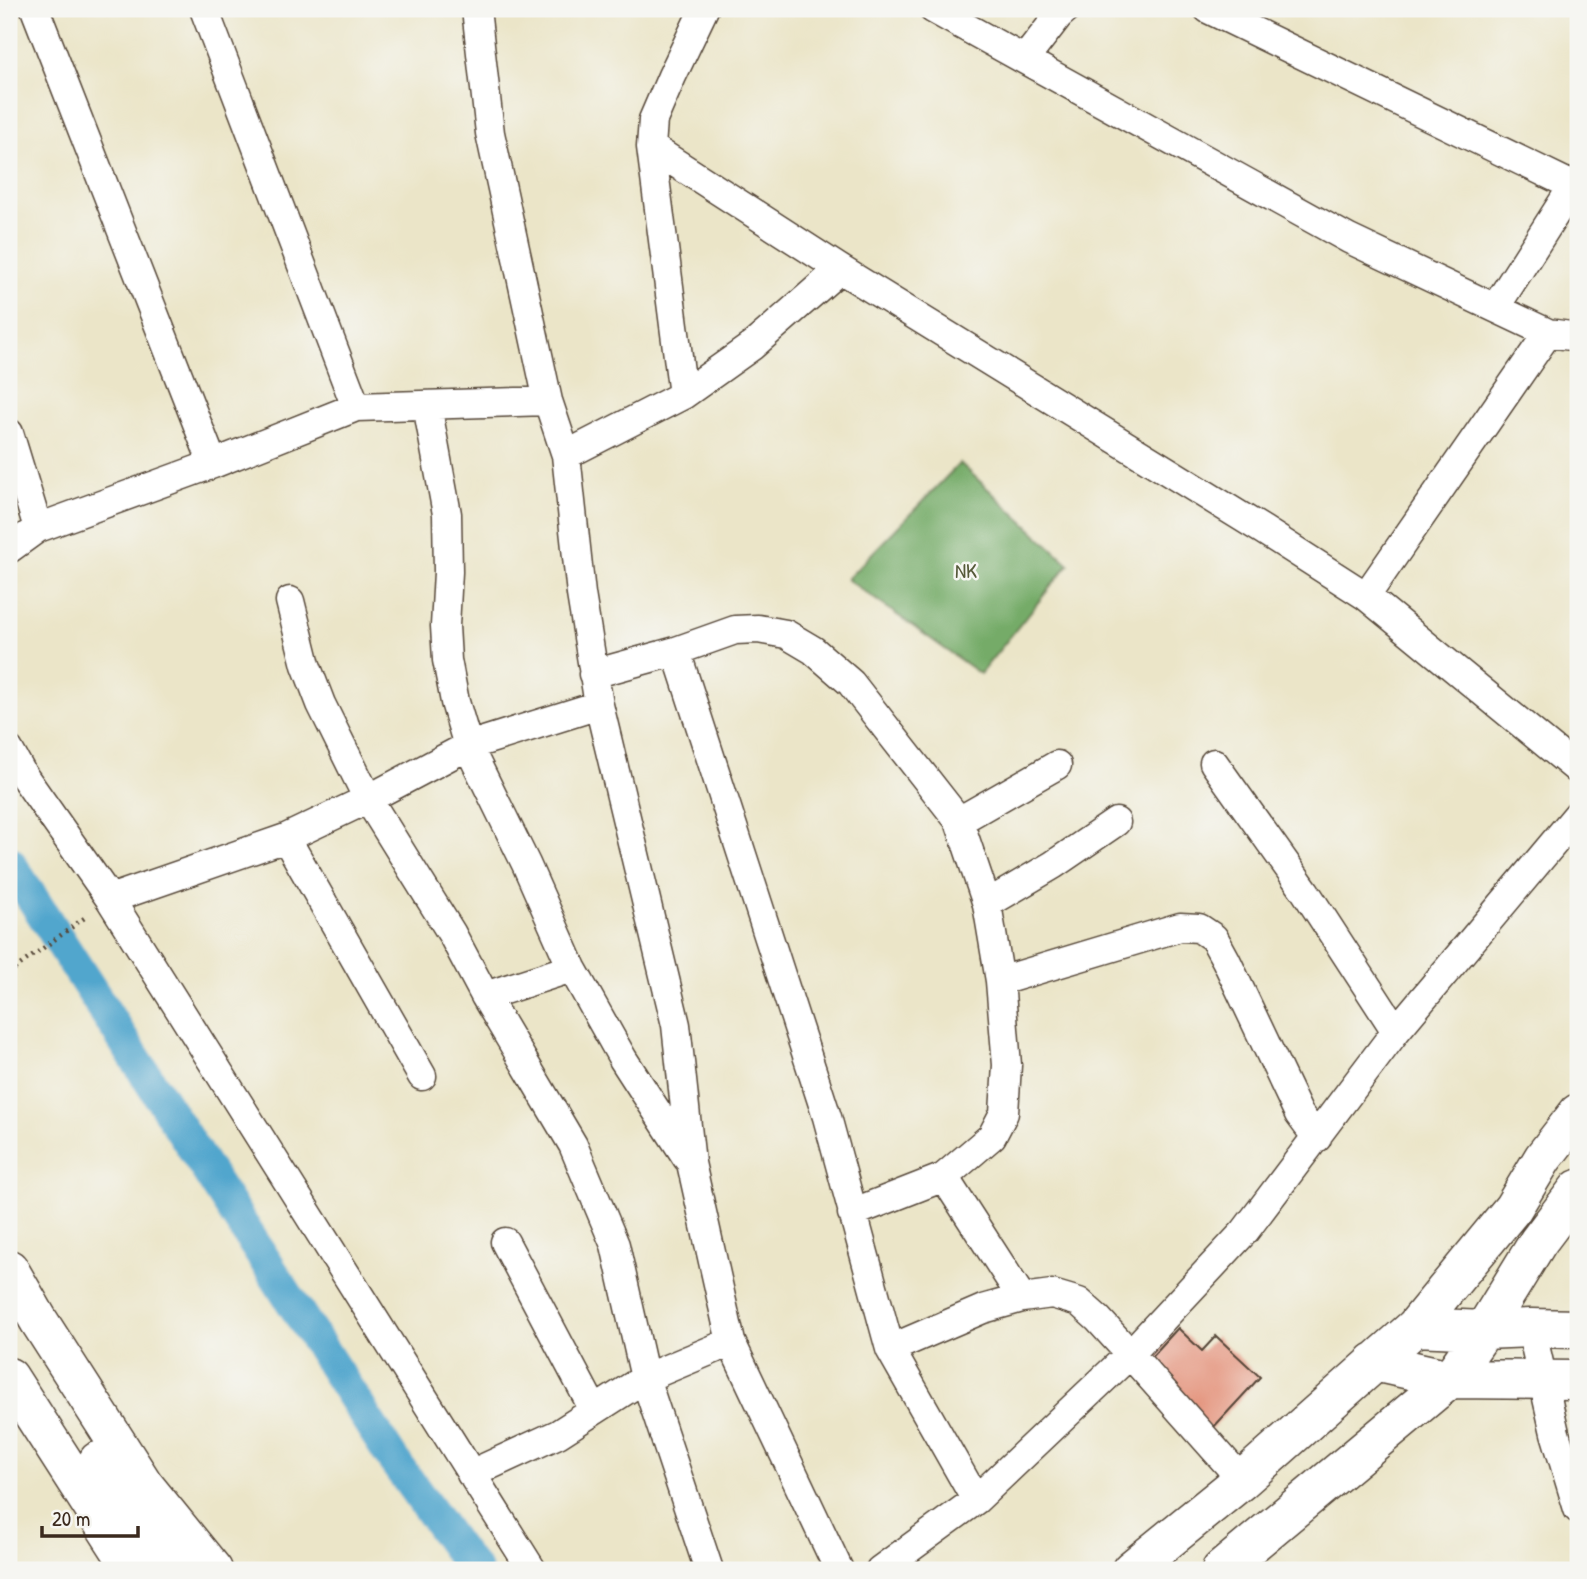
<svg xmlns="http://www.w3.org/2000/svg" width="1587" height="1579" viewBox="0 0 1587 1579" font-family="'Patrick Hand',sans-serif">
  <style>
    .forest { fill: #74ab68; stroke: #586a43; stroke-width: 2 }
    .lines { fill: none; stroke-linecap: round; stroke-linejoin: round }
    .canal { stroke: #51a6cd; stroke-width: 33 }
    .building { fill: #e4947e }
    .street-casing { stroke: #554638; stroke-width: 31 }
    .secondary-casing { stroke: #554638; stroke-width: 41 }
    .path { stroke: #554638; stroke-width: 4.5; stroke-dasharray: 2 5; stroke-linecap: butt }
    .street { stroke: #fff; stroke-width: 28 }
    .secondary { stroke: #fff; stroke-width: 38 }
    .labels { text-anchor: middle; stroke-width: 5; stroke-linejoin: round; paint-order: stroke }
    .park-label { font-size: 21px; fill: #555939; stroke: #f6f6f2 }
  </style>
  <rect width="100%" height="100%" fill="#f6f6f2"/>
  <filter id="ink" filterUnits="userSpaceOnUse"><feTurbulence type="fractalNoise" baseFrequency=".0143" numOctaves="2"/><feDisplacementMap in="SourceGraphic" scale="14" xChannelSelector="R" yChannelSelector="G"/><feConvolveMatrix kernelMatrix="1 2 1 2 8 2 1 2 1" color-interpolation-filters="sRGB"/></filter>
  <filter id="wash" filterUnits="userSpaceOnUse"><feTurbulence type="fractalNoise" baseFrequency=".00686" numOctaves="4" result="noise"/><feDisplacementMap in="SourceGraphic" scale="28" xChannelSelector="R" yChannelSelector="G"/><feGaussianBlur stdDeviation="1.57" result="paint"/><feColorMatrix in="noise" values="0 0 0 0 0 0 0 0 0 0 0 0 0 0 0 0 0 1.4 0 .05"/><feComposite in="paint" operator="in"/></filter>
  <g filter="url(#wash)">
    <rect width="100%" height="100%" fill="#ebe5c8"/>
    <path class="forest" d="M 960,463 L 1069,564 L 980,674 L 847,579 Z"/>
    <g class="lines">
      <path class="canal" d="M 9,862 L 392,1458 L 461,1554 L 475,1570"/>
    </g>
    <g id="blocks">
      <path class="building" d="M 1178,1328 L 1202,1351 L 1216,1336 L 1260,1377 L 1211,1430 L 1143,1366 Z"/>
    </g>
  </g>
  <g filter="url(#ink)">
    <use href="#blocks" fill-opacity="0" stroke="#554638" stroke-width="2"/>
    <g class="lines">
      <g class="street-casing">
        <path id="street" d="M 35,9 L 213,464
          M 204,9 L 356,407
          M 476,9 L 490,133 L 548,401 L 566,455 L 581,594 L 599,705 L 676,1025 L 691,1163 L 731,1342 L 839,1570
          M 933,9 L 1349,239 L 1548,333 L 1578,337
          M 1208,9 L 1573,186
          M 1025,59 L 1059,15 L 1066,9
          M 651,147 L 840,269 L 1263,530 L 1366,596 L 1578,770
          M 1495,308 L 1573,186 L 1578,181
          M 683,395 L 651,147 L 653,120 L 672,76 L 704,9
          M 427,405 L 447,514 L 448,572 L 445,626 L 447,660 L 455,702 L 468,746 L 526,864 L 572,968 L 623,1059 L 687,1158
          M 9,433 L 38,528
          M 566,455 L 683,395 L 752,346 L 840,269
          M 9,549 L 38,528 L 213,464 L 356,407 L 548,401
          M 1366,596 L 1548,333
          M 290,601 L 306,665 L 321,704 L 368,799 L 452,934 L 485,996 L 573,1145 L 615,1245 L 645,1378 L 709,1570
          M 676,651 L 827,1117 L 890,1349 L 976,1500
          M 593,674 L 676,651 L 735,630 L 758,629 L 786,634 L 813,650 L 851,683 L 959,821 L 987,904 L 1000,981 L 1007,1065 L 1004,1113 L 992,1136 L 944,1177 L 852,1213
          M 9,750 L 23,775 L 110,899 L 532,1570
          M 1214,763 L 1305,891 L 1396,1031
          M 959,821 L 1057,765
          M 286,838 L 422,1076
          M 110,899 L 286,838 L 368,799 L 468,746 L 599,705
          M 987,904 L 1053,865 L 1116,822
          M 1000,981 L 1180,927 L 1199,928 L 1214,938 L 1226,960 L 1299,1114 L 1317,1138
          M 485,996 L 572,968
          M 944,1177 L 1022,1298
          M 505,1242 L 594,1410
          M 1531,1328 L 1555,1433 L 1578,1509
          M 890,1349 L 983,1309 L 1022,1298 L 1052,1294 L 1079,1302 L 1098,1319 L 1130,1354 L 1242,1480
          M 471,1474 L 558,1434 L 645,1378 L 731,1342
          M 880,1570 L 976,1500 L 1130,1354 L 1245,1231 L 1396,1031 L 1578,814"/>
      </g>
      <g class="secondary-casing">
        <path id="secondary" d="M 9,1269 L 39,1321 L 144,1485 L 213,1570
          M 1415,1327 L 1484,1330 L 1531,1328 L 1578,1329
          M 1374,1362 L 1450,1379 L 1578,1380
          M 9,1377 L 133,1570
          M 98,1461 L 126,1506 L 176,1570
          M 1131,1570 L 1242,1480 L 1415,1327 L 1513,1208 L 1543,1158 L 1578,1113
          M 1221,1570 L 1450,1379 L 1484,1330 L 1538,1242 L 1578,1189"/>
      </g>
      <path class="path" d="M 9,973 L 87,916"/>
      <use href="#street" class="street"/>
      <use href="#secondary" class="secondary"/>
    </g>
  </g>
  <g class="labels">
    <g class="park-label">
      <text x="966" y="578">NK</text>
    </g>
  </g>
  <rect width="1587" height="1579" fill="none" stroke="#f6f6f2" stroke-width="35"/>
  <path d="M42 1526v10h96v-10" fill="none" stroke="#3b2a1e" stroke-width="3.5"/>
  <text x="52" y="1526" font-size="21" fill="#3b2a1e" stroke="#f6f6f2" stroke-width="5" paint-order="stroke">20 m</text>
</svg>
